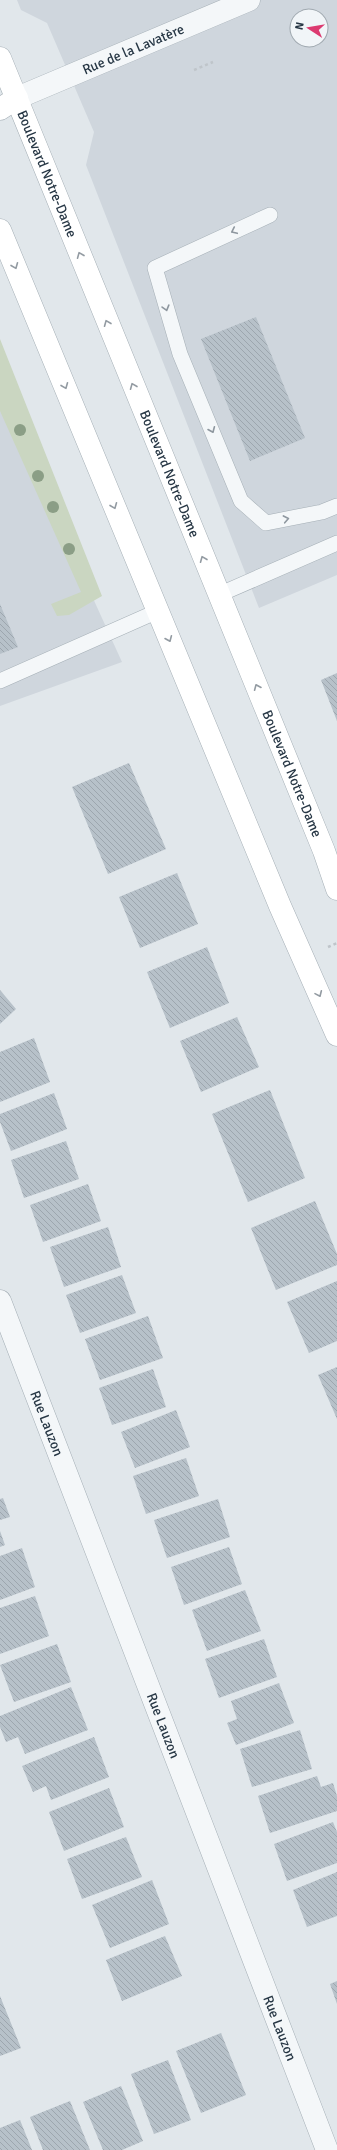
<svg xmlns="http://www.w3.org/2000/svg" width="337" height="2150" viewBox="0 0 337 2150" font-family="Signika,sans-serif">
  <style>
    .built { fill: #cfd6dd; fill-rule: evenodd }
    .grass { fill: #cad6c1 }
    .building { fill: url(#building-back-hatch) }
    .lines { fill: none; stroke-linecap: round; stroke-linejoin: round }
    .lane-casing { stroke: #a5afb6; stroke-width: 16 }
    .street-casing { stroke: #a5afb6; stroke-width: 23 }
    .secondary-casing { stroke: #a5afb6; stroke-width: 23 }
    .path { stroke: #bfc5ca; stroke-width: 2.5; stroke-dasharray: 3 3; stroke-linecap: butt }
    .lane { stroke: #f4f7f9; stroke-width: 15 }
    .street { stroke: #f4f7f9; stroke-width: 22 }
    .secondary { stroke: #fff; stroke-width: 22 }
    .tree { fill: #8b9e86 }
    .oneway { stroke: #8e979f }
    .oneway2 { stroke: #939ba2 }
    .labels { text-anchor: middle; stroke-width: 4; stroke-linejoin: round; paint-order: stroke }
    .street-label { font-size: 14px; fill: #273745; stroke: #f1f5f8 }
  </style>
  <defs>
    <pattern id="building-back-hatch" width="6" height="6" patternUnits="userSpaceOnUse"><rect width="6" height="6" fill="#b7c1c9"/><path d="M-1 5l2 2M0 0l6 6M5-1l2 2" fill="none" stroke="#9da6ae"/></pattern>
  </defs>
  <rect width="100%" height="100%" fill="#e1e7eb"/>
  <path class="built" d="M 17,0 L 337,0 L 337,575 L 259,608 L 86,165 L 94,132 L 47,23 L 21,10 ZM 297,16 L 321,16 L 321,40 L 297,40 Z
    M 0,394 L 122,662 L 0,706 Z"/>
  <path class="grass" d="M 0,339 L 102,596 L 69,615 L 57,616 L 51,604 L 81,592 L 0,411 Z"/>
  <path class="building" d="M 256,317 L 305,438 L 250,461 L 201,339 Z
    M 0,604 L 18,647 L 0,654 Z
    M 337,673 L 337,721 L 321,680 Z
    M 129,763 L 166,849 L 108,874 L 72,787 Z
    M 177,873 L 198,924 L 140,948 L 119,897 Z
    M 207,947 L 229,1003 L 170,1028 L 147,972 Z
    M 0,990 L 16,1009 L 0,1024 Z
    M 237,1017 L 259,1067 L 201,1092 L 180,1041 Z
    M 34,1038 L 50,1082 L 0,1102 L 0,1052 Z
    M 270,1090 L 305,1178 L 248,1202 L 212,1114 Z
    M 54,1093 L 67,1129 L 11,1151 L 0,1122 L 0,1114 Z
    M 66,1141 L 79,1179 L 24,1198 L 11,1160 Z
    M 88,1184 L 101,1221 L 43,1242 L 30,1205 Z
    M 315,1201 L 337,1254 L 337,1265 L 276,1290 L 251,1228 Z
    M 108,1227 L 121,1267 L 64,1287 L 50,1247 Z
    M 122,1275 L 136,1313 L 80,1333 L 66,1295 Z
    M 337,1281 L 337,1341 L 309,1353 L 287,1302 Z
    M 148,1316 L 163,1358 L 100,1380 L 85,1339 Z
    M 337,1367 L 337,1419 L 318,1375 Z
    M 153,1369 L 166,1407 L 112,1425 L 99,1388 Z
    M 176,1410 L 190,1447 L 135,1468 L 121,1432 Z
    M 186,1458 L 199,1496 L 146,1514 L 133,1476 Z
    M 3,1498 L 10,1517 L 0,1520 L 0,1499 Z
    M 218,1499 L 230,1537 L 167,1558 L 154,1520 Z
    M 0,1531 L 5,1545 L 0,1547 Z
    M 229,1547 L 242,1584 L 184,1605 L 171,1567 Z
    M 22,1548 L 35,1587 L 0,1600 L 0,1556 Z
    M 245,1590 L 261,1631 L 207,1651 L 192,1610 Z
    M 35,1596 L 49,1636 L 0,1654 L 0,1608 Z
    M 264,1639 L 277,1677 L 219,1698 L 205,1659 Z
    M 57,1644 L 71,1682 L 14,1702 L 0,1665 Z
    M 279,1683 L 294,1723 L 236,1745 L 227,1723 L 237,1719 L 231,1701 Z
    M 71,1687 L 88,1730 L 25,1754 L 18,1737 L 6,1742 L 0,1727 L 0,1716 Z
    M 300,1730 L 312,1769 L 252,1787 L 240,1749 Z
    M 94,1737 L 109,1777 L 51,1800 L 46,1786 L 33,1792 L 22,1766 Z
    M 317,1776 L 321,1787 L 333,1783 L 337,1796 L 337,1811 L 270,1833 L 258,1796 Z
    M 109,1788 L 124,1827 L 64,1851 L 49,1812 Z
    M 333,1822 L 337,1832 L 337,1863 L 287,1881 L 274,1844 Z
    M 126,1837 L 142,1877 L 82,1899 L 67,1859 Z
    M 337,1872 L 337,1916 L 307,1927 L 293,1890 Z
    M 152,1880 L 169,1924 L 110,1948 L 92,1905 Z
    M 165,1936 L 182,1976 L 122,2001 L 106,1960 Z
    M 337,1981 L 337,2004 L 330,1984 Z
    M 0,1996 L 21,2048 L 0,2056 Z
    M 221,2033 L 246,2095 L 201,2113 L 176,2051 Z
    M 168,2060 L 191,2120 L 154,2134 L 131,2074 Z
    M 121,2086 L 143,2141 L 122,2150 L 103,2150 L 83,2102 Z
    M 70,2101 L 90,2150 L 43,2150 L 30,2117 Z
    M 20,2120 L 32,2150 L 0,2150 L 0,2128 Z"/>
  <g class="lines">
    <g class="lane-casing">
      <path id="lane" d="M 270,215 L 155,268 L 180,354 L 241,501 L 266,523 L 322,512 L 337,506
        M 218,595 L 337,543
        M 0,681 L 158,611"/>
    </g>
    <g class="street-casing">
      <g id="street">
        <path id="s1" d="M 17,98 L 249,0"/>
        <path id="s2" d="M 0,1301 L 327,2150"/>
      </g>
    </g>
    <g class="secondary-casing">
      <g id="secondary">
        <path id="s3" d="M 0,58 L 324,851 L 337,889"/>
        <path d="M 0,109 L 17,98"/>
        <path d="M 0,230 L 280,906 L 337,1035"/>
      </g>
    </g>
    <path class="path" d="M 194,70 L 213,62
      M 328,947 L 337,943"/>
    <use href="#lane" class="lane"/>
    <use href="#street" class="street"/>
    <use href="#secondary" class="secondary"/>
  </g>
  <g class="tree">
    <circle cx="20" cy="430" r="6"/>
    <circle cx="38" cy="476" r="6"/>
    <circle cx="53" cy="507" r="6"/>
    <circle cx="69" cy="549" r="6"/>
  </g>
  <defs><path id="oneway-chevron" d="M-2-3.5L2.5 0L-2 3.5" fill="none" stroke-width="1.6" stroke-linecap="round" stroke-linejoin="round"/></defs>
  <g class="oneway">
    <use href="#oneway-chevron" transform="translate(234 231) rotate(155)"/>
    <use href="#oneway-chevron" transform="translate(166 308) rotate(74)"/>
    <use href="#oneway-chevron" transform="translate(212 430) rotate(67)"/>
    <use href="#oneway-chevron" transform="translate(286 519) rotate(-11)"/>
  </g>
  <g class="oneway2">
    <use href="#oneway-chevron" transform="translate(80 255) rotate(-112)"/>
    <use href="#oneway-chevron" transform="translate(15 266) rotate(68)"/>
    <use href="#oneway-chevron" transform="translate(107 323) rotate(-112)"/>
    <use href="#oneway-chevron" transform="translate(65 386) rotate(68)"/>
    <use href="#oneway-chevron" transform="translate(133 386) rotate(-112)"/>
    <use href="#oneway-chevron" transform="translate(114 506) rotate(68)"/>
    <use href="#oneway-chevron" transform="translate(203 559) rotate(-112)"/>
    <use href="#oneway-chevron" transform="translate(169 639) rotate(67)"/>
    <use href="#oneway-chevron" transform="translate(257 687) rotate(-113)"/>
    <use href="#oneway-chevron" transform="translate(319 994) rotate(66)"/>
  </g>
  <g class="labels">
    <g class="street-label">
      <text dy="5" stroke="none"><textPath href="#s1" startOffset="126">Rue de la Lavatère</textPath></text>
      <text dy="5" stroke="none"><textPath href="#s3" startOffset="125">Boulevard Notre-Dame</textPath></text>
      <text dy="5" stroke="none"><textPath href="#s3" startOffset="449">Boulevard Notre-Dame</textPath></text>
      <text dy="5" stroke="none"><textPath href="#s3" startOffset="773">Boulevard Notre-Dame</textPath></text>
      <text dy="5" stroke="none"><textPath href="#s2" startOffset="131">Rue Lauzon</textPath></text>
      <text dy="5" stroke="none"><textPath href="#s2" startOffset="455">Rue Lauzon</textPath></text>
      <text dy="5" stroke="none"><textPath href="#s2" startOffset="779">Rue Lauzon</textPath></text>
    </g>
  </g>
  <g transform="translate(309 28) rotate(282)"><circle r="19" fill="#f1f5f8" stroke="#a0a9b0"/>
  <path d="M0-3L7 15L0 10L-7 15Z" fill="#dc3a70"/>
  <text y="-6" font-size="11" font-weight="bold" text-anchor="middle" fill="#273745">N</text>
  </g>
</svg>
